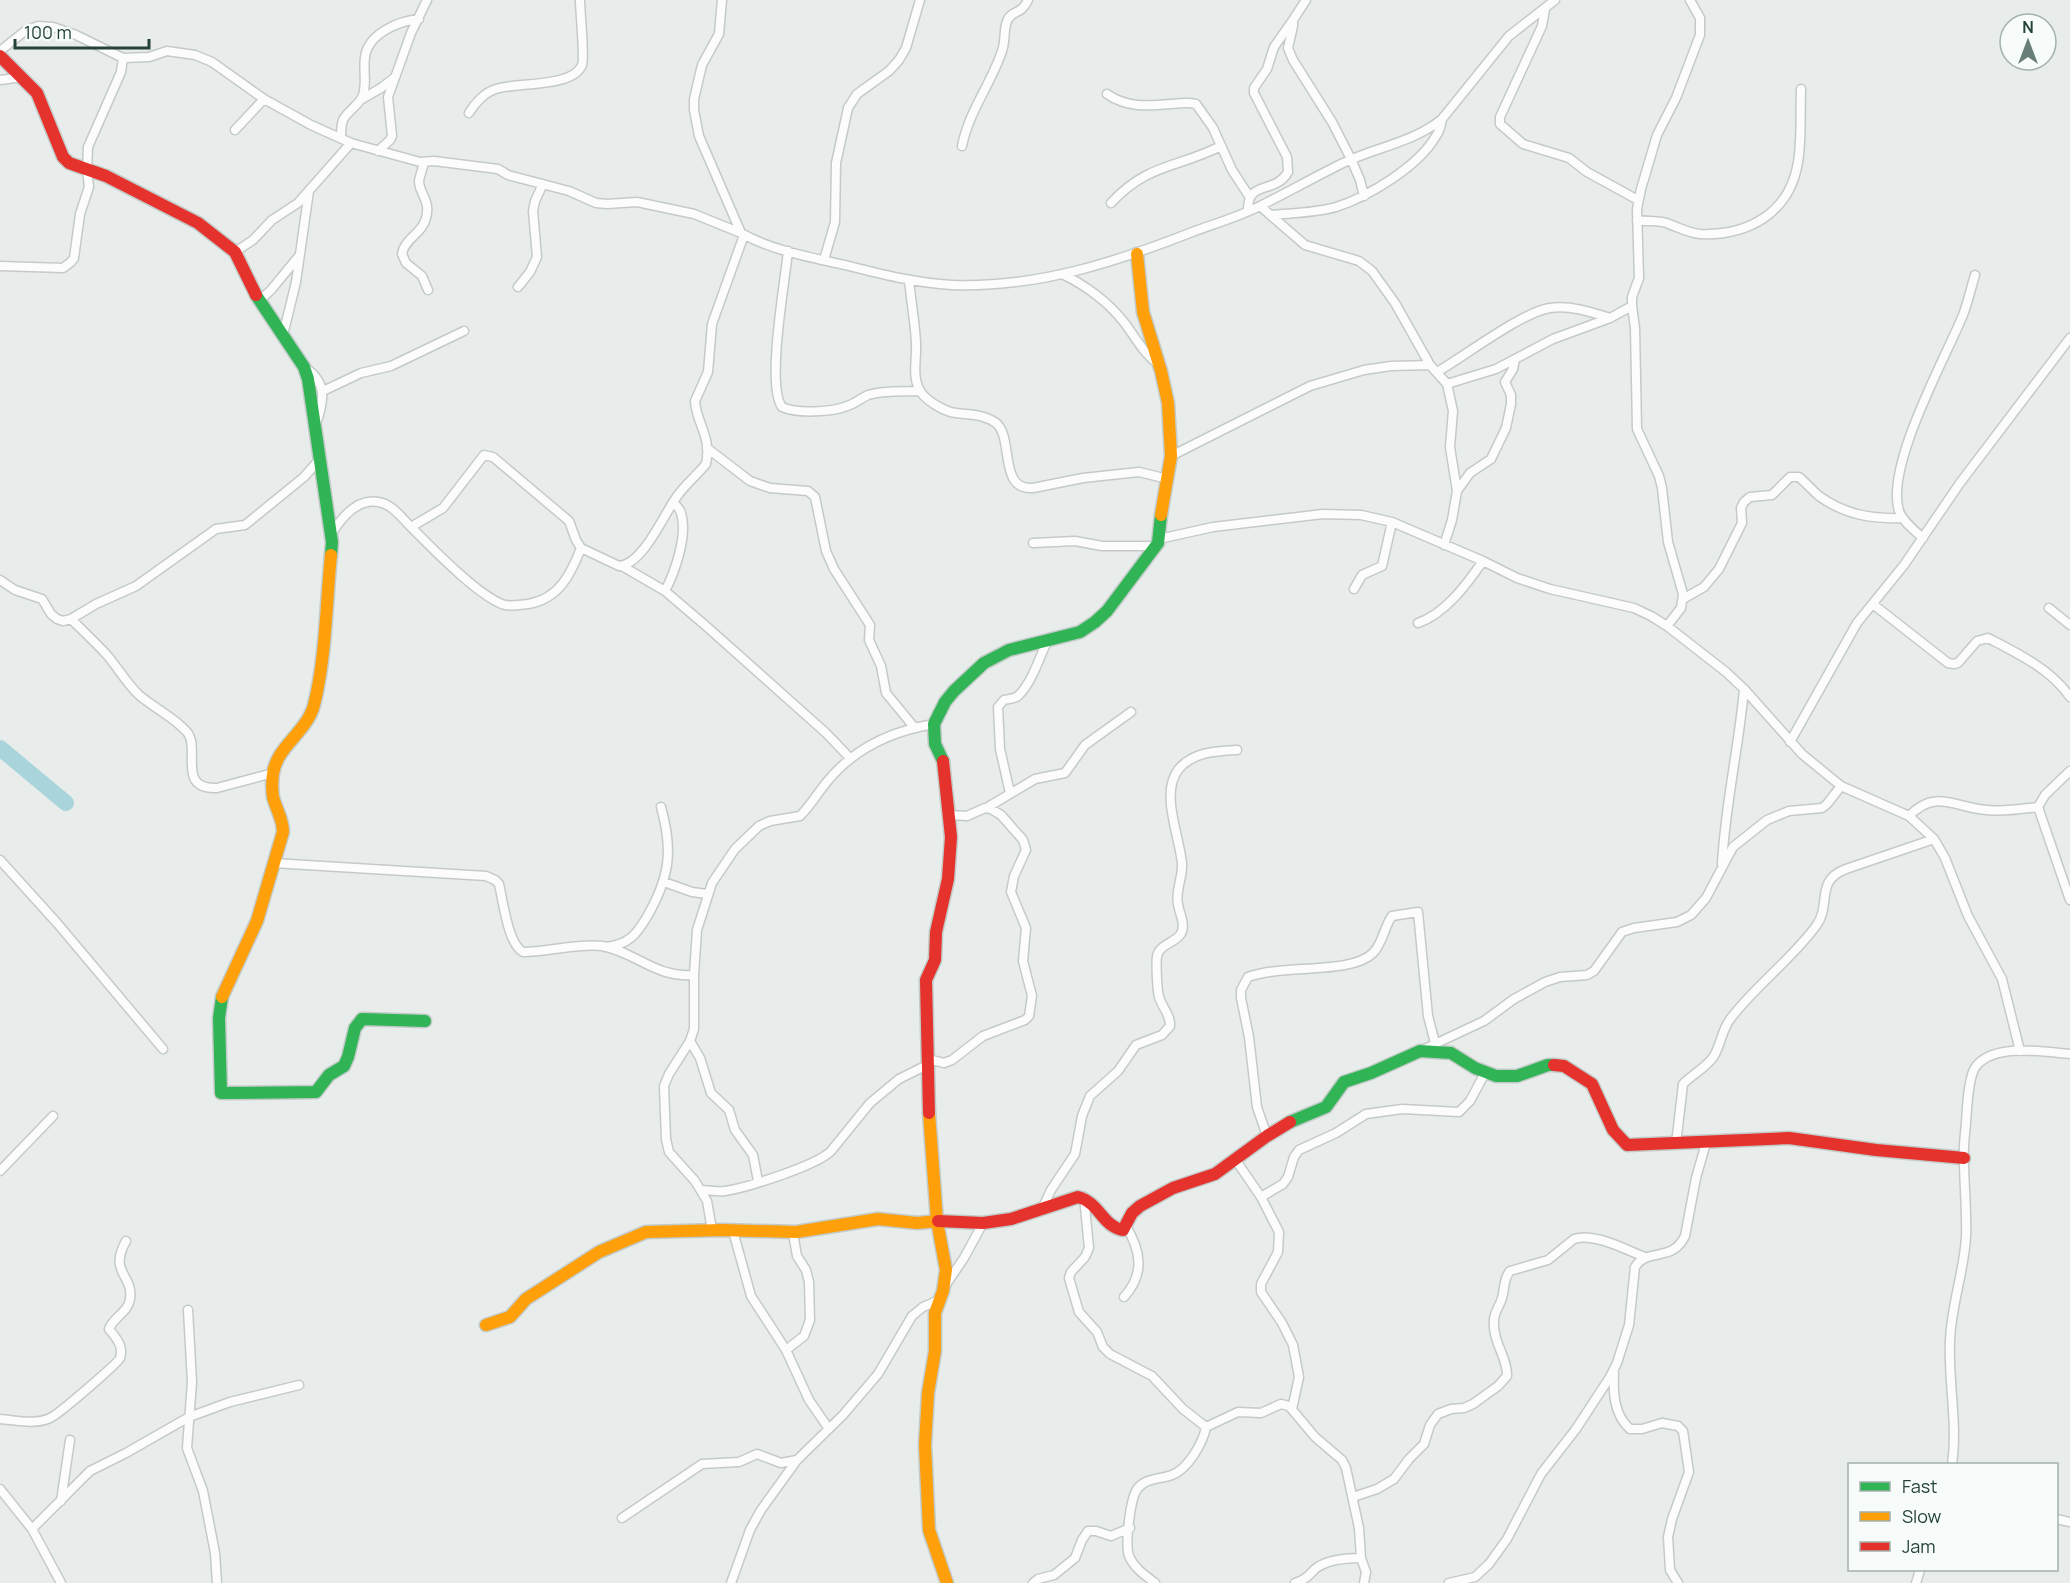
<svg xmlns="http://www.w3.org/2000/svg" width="2070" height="1583" viewBox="0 0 2070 1583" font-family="Manrope,sans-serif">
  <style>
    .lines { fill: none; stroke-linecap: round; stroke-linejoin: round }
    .river { stroke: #a9d4db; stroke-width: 16 }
    .street-casing { stroke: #c5cac8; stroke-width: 11 }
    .fast-casing { stroke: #c3cbc8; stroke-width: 15 }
    .slow-casing { stroke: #c3cbc8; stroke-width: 15 }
    .jam-casing { stroke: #c3cbc8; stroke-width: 15 }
    .street { stroke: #fcfcfc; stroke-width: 8 }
    .fast { stroke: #30b455; stroke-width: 12 }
    .slow { stroke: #ff9f0a; stroke-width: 12 }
    .jam { stroke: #e5322d; stroke-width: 12 }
  </style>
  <rect width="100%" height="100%" fill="#e8edeb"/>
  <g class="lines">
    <path class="river" d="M 0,748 L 66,803"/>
    <g class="street-casing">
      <path id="street" d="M 722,0 L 719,34 L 702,65 L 694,99 L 694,110 L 699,136 L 741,233 C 773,251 810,257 845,265 C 880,274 916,283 952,285 C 1038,288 1116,262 1195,231 C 1217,223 1241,216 1262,205 C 1288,192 1313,178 1339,165 C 1372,148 1413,143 1442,119 L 1509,36 L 1555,0
        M 1306,0 L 1293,20 L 1293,26 L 1288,48 L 1293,60 L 1332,122 L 1351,159 L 1360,180 L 1364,196
        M 1545,9 L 1542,26 L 1500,117 L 1500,124 L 1523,144 L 1569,158 L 1587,172 L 1638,200
        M 0,51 L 25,31 L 38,26 L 53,27 L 76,35 L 123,58 L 149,57 L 167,51 L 195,55 L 212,62 L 264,99 L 311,125 L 351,143
        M 0,80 L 23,77
        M 1107,94 C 1127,108 1148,106 1172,104 C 1181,103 1188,102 1196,104 L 1213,128 L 1232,170 L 1249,196
        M 362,99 L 381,88 L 394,78
        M 469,113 C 475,103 485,92 496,89 C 516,82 573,88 582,65 C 585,57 580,12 580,0
        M 235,130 L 264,99
        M 341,138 C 341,132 341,125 343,120 C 348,110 360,105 363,95 C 367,83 363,70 365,57 C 368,34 398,21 419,19
        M 962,146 C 969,111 991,84 1002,51 C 1006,41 1003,27 1008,19 C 1013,10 1021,15 1028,0
        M 378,151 L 390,140 L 392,136 L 388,97 L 411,33 L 427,0
        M 424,162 C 423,168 420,175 419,181 C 419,194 431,200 426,218 C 423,233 404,239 402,254 L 406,263 L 422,276 L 428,290
        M 1111,203 C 1148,163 1178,168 1221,146
        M 1260,206 L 1305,245 L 1359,261 L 1372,271 L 1395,303 L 1430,365 L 1447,384 L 1453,411 L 1450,447 L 1457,491 L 1452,520 L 1444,545
        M 1248,211 C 1247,179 1275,195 1288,172 L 1287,157 L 1254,93 L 1254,88 L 1267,69 L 1274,47 L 1293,20
        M 1271,215 C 1293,213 1315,213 1336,207 C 1368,197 1419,166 1436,136 C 1440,131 1441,125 1442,119
        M 1637,220 C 1647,222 1660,220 1669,224 C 1680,228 1688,233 1700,234 C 1748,236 1790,213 1798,162 C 1802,138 1800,113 1801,89
        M 788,251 C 785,282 766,385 782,407 C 797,414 833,412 847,406 C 855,404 861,398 868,395 C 885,390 903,392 920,391
        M 235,252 L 253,240 L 272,220 L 298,203 L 351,143 L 420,162 L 434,161 L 498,169 L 508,175 L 569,191 L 596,203 L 607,204 L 637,202 L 694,214 L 741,233
        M 824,260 L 835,222 L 836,163 L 848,108 L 857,94 L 889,71 L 899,60 L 906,48 L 920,0
        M 0,266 L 63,268 L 71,262 L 74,258 L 80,214 L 89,187 L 87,170 L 88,147 L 121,72 L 123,58
        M 1064,275 C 1085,285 1108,302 1123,321 C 1135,336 1142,352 1158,364
        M 909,280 C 911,301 915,322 916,343 C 917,358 912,375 919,389 C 924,400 945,412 956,413 C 970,415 984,414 996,423 C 1014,437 998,491 1033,488 L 1083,478 L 1139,472 L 1168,479
        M 518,287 L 530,272 L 537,257 L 533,211 L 535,201 L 543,184
        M 259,301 L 271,290 L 299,256
        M 283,335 L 296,282 L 309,191
        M 304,367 C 328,382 324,401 316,424
        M 1437,372 C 1465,356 1522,312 1550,308 C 1570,305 1591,312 1610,318
        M 1447,384 L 1496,369 L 1553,339 L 1610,318 L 1632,306
        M 323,391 L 361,373 L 391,366 L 464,331
        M 707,448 L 750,481 L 770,488 L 808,491 L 815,497 L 826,551 L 834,569 L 870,625 L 869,640 L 881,666 L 886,693 L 914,727
        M 1171,456 L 1310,386 L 1364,370 L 1391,366 L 1430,365
        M 1457,491 L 1470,473 L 1491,459 L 1506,428 L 1511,404 L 1511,395 L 1505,382 L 1513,369 L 1515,360
        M 411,527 L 443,508 L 484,455 L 493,457 L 569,521 L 576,540 L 581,548 L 619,566 C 644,564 664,513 678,495 C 686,484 697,475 706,464 C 712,436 696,423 695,401 L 708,372 L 712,324 L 744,235
        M 332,533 C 342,517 357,498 378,502 C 392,504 401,517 410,526 C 430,546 480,598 505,605 C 512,606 521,605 528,604 C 559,599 571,574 581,548
        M 1923,538 C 1915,531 1903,522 1899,511 C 1885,466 1945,359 1963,315 C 1968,302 1971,288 1975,275
        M 1159,539 L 1213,527 L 1323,514 L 1361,515 L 1392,522 L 1483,561 L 1517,578 L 1550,589 L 1634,608 L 1651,616 L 1667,626 L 1726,672 L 1744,689 L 1802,754 L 1841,786 L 1909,816 L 1934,839 L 1945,858 L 1968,916 L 2002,979 L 2020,1051
        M 1033,543 L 1075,541 L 1102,546 L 1156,546
        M 622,566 L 665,591 L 706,626 L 826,733 L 850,758
        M 0,580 L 15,590 L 42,599 L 51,614 L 57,619 L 63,621 L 71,619 L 96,604 L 136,586 L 216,529 L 245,525 L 304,477 L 319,460
        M 1354,589 L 1362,575 L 1382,566 L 1392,522
        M 665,591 C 675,572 688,535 681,513 C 680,509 676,505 673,502
        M 1683,599 L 1704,587 L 1719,569 L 1742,523 L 1741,508 L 1744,502 L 1750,497 L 1772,495 L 1790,477 L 1799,477 C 1806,483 1812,490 1819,496 C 1845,515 1872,519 1903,518
        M 1874,605 L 1948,663 L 1954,664 L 1958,663 L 1977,641 L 1988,638 C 2017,653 2051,669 2070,697
        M 2049,608 L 2070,625
        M 71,619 C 83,631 96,643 107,655 C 118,668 127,684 139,695 C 154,708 174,717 187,732 C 201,749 176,790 217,788 L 273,773
        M 1418,623 C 1445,614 1467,584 1483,561
        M 1667,626 L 1681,608 L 1683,594 L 1668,542 L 1662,488 L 1659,476 L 1637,429 L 1635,328 L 1632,306 L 1632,297 L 1639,278 L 1637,209 L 1641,189 L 1657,135 L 1676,98 L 1700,35 L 1700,18 L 1690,0
        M 1790,742 L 1857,623 L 1904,565 L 1960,483 L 2070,338
        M 2070,771 L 2045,795 L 2038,807 L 2070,900
        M 1010,793 L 1000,749 L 998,707 L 1004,700 C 1009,699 1014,699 1018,696 C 1032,683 1040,656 1048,639
        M 988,807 L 1035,779 L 1065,773 L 1085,745 L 1131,712
        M 1909,816 C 1936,788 1955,808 1987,810 C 2004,812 2021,809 2038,807
        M 0,860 L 57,923 L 163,1049
        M 273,863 L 486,876 L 495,880 L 499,884 C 503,901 508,944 523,952 C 546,952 581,943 602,946 C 636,952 655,978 694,975
        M 1722,864 C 1725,805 1739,747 1744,689
        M 664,882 L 692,892 L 707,894
        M 605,947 C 629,945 637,934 648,915 C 670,876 673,850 661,807
        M 690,1041 L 700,1058 L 711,1093 L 729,1110 L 735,1130 L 753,1155 L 758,1181
        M 1420,1051 L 1484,1021 L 1514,999 L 1545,982 L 1560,977 L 1587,975 L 1594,971 L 1622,932 L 1634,928 L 1677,922 L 1691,915 L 1706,898 L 1733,847 L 1767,820 L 1789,811 L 1822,808 L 1827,804 L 1841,786
        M 928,1059 L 944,1063 L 952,1060 L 983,1036 L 1025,1020 L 1029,1016 L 1032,996 L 1023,961 L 1026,928 L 1011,892 L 1014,876 L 1026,850 L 1023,840 L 1001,815 L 991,809 L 985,808 L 967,816 L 949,815
        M 1267,1136 L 1257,1107 L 1249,1037 L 1241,998 L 1241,990 L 1248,977 C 1282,964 1351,975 1373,953 C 1383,943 1384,927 1392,916 L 1418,912 L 1428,1016 L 1435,1043
        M 1676,1144 L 1683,1084 C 1693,1074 1707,1067 1714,1056 C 1721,1044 1722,1029 1731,1018 C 1756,985 1791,960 1816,926 C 1832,905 1814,881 1846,869 L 1934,839
        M 1235,1159 L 1261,1197 L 1279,1232 L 1278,1252 L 1261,1284 L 1261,1292 L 1282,1323 L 1293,1345 L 1299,1377 L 1292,1409
        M 0,1171 L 53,1116
        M 701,1190 C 709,1190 717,1192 725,1191 C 746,1188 818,1165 831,1151 L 870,1103 L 899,1079 L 929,1064
        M 1084,1197 L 1089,1248 L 1085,1257 L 1071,1272 L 1069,1278 L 1079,1312 L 1097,1332 L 1103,1347 L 1110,1354 L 1152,1376 L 1183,1409 L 1206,1427 L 1238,1412 L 1261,1413 L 1281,1404 L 1289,1406 L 1315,1437 L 1342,1460 L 1346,1468 L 1359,1528 L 1361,1558 L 1366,1572 L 1364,1583
        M 1261,1197 L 1283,1184 L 1288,1177 L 1294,1157 L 1299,1150 L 1336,1133 L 1366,1114 L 1402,1109 L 1459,1112 L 1470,1101 L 1485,1073
        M 1042,1209 L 1051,1190 L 1075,1154 L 1082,1116 L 1090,1096 L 1118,1071 L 1136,1045 L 1162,1035 L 1170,1026 C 1171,1016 1162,1007 1159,997 C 1157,990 1156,963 1157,956 C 1160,944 1174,943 1180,935 C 1187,926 1179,913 1178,904 C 1175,891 1183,877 1182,864 C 1180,837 1160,794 1178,770 C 1192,752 1216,751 1237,750
        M 712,1230 L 707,1201 L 695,1181 L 669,1152 L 666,1139 L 664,1086 L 669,1074 L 690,1041 L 694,1029 L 694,975 L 697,930 L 712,883 L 735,849 L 759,826 L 770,821 L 800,816 C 810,806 817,794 826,783 C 853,749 891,731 934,724
        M 733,1231 L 751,1296 L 786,1350 L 809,1400 L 829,1429
        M 945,1286 L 964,1258 L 983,1223
        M 1124,1297 C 1145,1274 1141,1251 1126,1226
        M 188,1310 L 192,1382 L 187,1448 L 203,1491 L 215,1553 L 217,1583
        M 786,1350 L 804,1336 L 810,1320 L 809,1282 L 806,1270 L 797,1256 L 793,1233
        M 1614,1373 C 1613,1393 1614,1415 1630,1429 L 1642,1429 L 1662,1423 L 1678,1426 L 1683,1431 L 1689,1472 L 1672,1519 L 1668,1537 L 1670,1570 L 1678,1583
        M 0,1419 C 15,1420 36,1425 50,1418 C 58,1415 118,1363 120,1358 C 124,1346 116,1338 109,1329 C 113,1317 128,1313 130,1299 C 134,1275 108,1273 126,1241
        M 1952,1464 C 1958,1423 1948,1382 1950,1341 C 1951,1306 1964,1272 1966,1237 C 1967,1211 1964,1185 1964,1159 C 1963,1147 1965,1135 1966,1123 C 1967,1109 1968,1074 1977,1065 C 1997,1043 2044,1052 2070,1054
        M 0,1489 L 32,1529 L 61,1583
        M 1353,1497 L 1377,1489 L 1394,1479 L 1409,1459 L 1424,1444 L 1430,1425 L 1438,1414 L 1451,1409 L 1464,1408 L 1473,1404 L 1498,1386 L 1507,1376 C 1508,1358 1492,1342 1494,1320 C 1494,1312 1500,1306 1502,1298 C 1505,1289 1503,1279 1510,1271 L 1548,1260 L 1574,1239 C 1594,1232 1626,1250 1645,1257
        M 61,1501 L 70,1440
        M 622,1518 L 702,1464 L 739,1462 L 757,1454 L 781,1463 L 797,1460
        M 2056,1519 L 2070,1522
        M 32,1529 L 90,1471 L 126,1453 L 189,1417 L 230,1402 L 299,1385
        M 731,1583 L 750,1530 L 761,1510 L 797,1460 L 843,1415 L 878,1374 L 912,1316 L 923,1307 L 939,1300
        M 1033,1583 L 1038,1579 L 1054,1575 L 1075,1558 L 1082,1540 L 1088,1531 L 1096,1531 L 1111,1536 L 1130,1528
        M 1155,1583 C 1146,1576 1134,1568 1129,1556 C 1125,1545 1130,1497 1138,1488 C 1146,1478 1161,1479 1172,1475 C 1188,1469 1203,1443 1206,1427
        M 1295,1583 C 1305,1580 1308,1576 1315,1569 C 1327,1559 1347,1558 1361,1558
        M 1449,1583 L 1475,1577 L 1489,1564 L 1507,1539 L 1541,1474 L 1576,1429 L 1610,1377 L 1617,1363 L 1629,1325 L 1635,1267 C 1648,1247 1672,1263 1685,1236 L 1696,1178 L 1706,1143
        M 1916,1583 L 1920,1570"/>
    </g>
    <g class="fast-casing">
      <path id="fast" d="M 256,295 L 304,367 L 308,379 L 332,542 L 331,555
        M 943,761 L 935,744 L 934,724 L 945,702 L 954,691 L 984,663 L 1009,650 L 1080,632 L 1095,622 L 1107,611 L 1158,543 L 1161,515
        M 222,997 L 219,1018 L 221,1093 L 316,1092 L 329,1075 L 344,1066 L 348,1057 L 355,1028 L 362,1019 L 425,1021
        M 1290,1122 L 1326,1107 L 1344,1082 L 1371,1073 L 1420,1051 L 1451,1053 L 1475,1068 L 1496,1076 L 1517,1076 L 1548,1065 L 1554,1065"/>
    </g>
    <g class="slow-casing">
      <path id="slow" d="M 1137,254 L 1143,312 L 1161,371 L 1168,403 L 1171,456 L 1161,515
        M 222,997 L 257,921 L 283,832 C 283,819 276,809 273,797 C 272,790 272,781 273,774 C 276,747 307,732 314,705 C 326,657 326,604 331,555
        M 929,1113 L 937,1221 L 946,1270 L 943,1291 L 935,1313 L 935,1351 L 928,1393 L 925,1445 L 929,1530 L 947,1583
        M 486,1325 L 510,1317 L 526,1299 L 599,1252 L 646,1232 L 722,1230 L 796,1232 L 878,1219 L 917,1223 L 938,1221"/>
    </g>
    <g class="jam-casing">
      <path id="jam" d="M 0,56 L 37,93 L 63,157 L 69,163 L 106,176 L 198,223 L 235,252 L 256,295
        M 1554,1065 L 1564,1066 L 1592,1084 L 1613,1130 L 1627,1145 L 1789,1138 L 1876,1150 L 1964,1158
        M 929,1113 L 926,980 L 935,960 L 936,932 L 948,879 L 951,837 L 943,761
        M 938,1221 L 983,1223 L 1011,1219 L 1078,1197 C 1099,1202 1103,1227 1123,1230 L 1132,1213 L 1140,1206 L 1173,1188 L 1215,1174 L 1267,1136 L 1290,1122"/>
    </g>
    <use href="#street" class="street"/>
    <use href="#fast" class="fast"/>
    <use href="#slow" class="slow"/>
    <use href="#jam" class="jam"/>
  </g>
  <rect x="1848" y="1463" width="210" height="108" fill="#f7fbf9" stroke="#a3b1ad" stroke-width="1.5"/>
  <rect x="1860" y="1482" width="30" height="9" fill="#30b455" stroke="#a3b1ad" stroke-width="1.5"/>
  <text x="1902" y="1493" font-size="18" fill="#24423a">Fast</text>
  <rect x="1860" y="1512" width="30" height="9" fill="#ff9f0a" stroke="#a3b1ad" stroke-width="1.5"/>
  <text x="1902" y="1523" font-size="18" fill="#24423a">Slow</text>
  <rect x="1860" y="1542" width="30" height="9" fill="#e5322d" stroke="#a3b1ad" stroke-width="1.5"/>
  <text x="1902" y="1553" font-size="18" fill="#24423a">Jam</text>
  <g transform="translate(2028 42)"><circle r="28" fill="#f7fbf9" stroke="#a3b1ad" stroke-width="1.5"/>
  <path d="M0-4.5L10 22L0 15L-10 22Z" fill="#697e78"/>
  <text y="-9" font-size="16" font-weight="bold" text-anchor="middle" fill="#24423a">N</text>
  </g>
  <path d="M15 39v9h134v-9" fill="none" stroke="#24423a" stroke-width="3"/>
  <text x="24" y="39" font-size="18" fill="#24423a" stroke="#f7fbf9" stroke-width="4.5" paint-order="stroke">100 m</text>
</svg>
